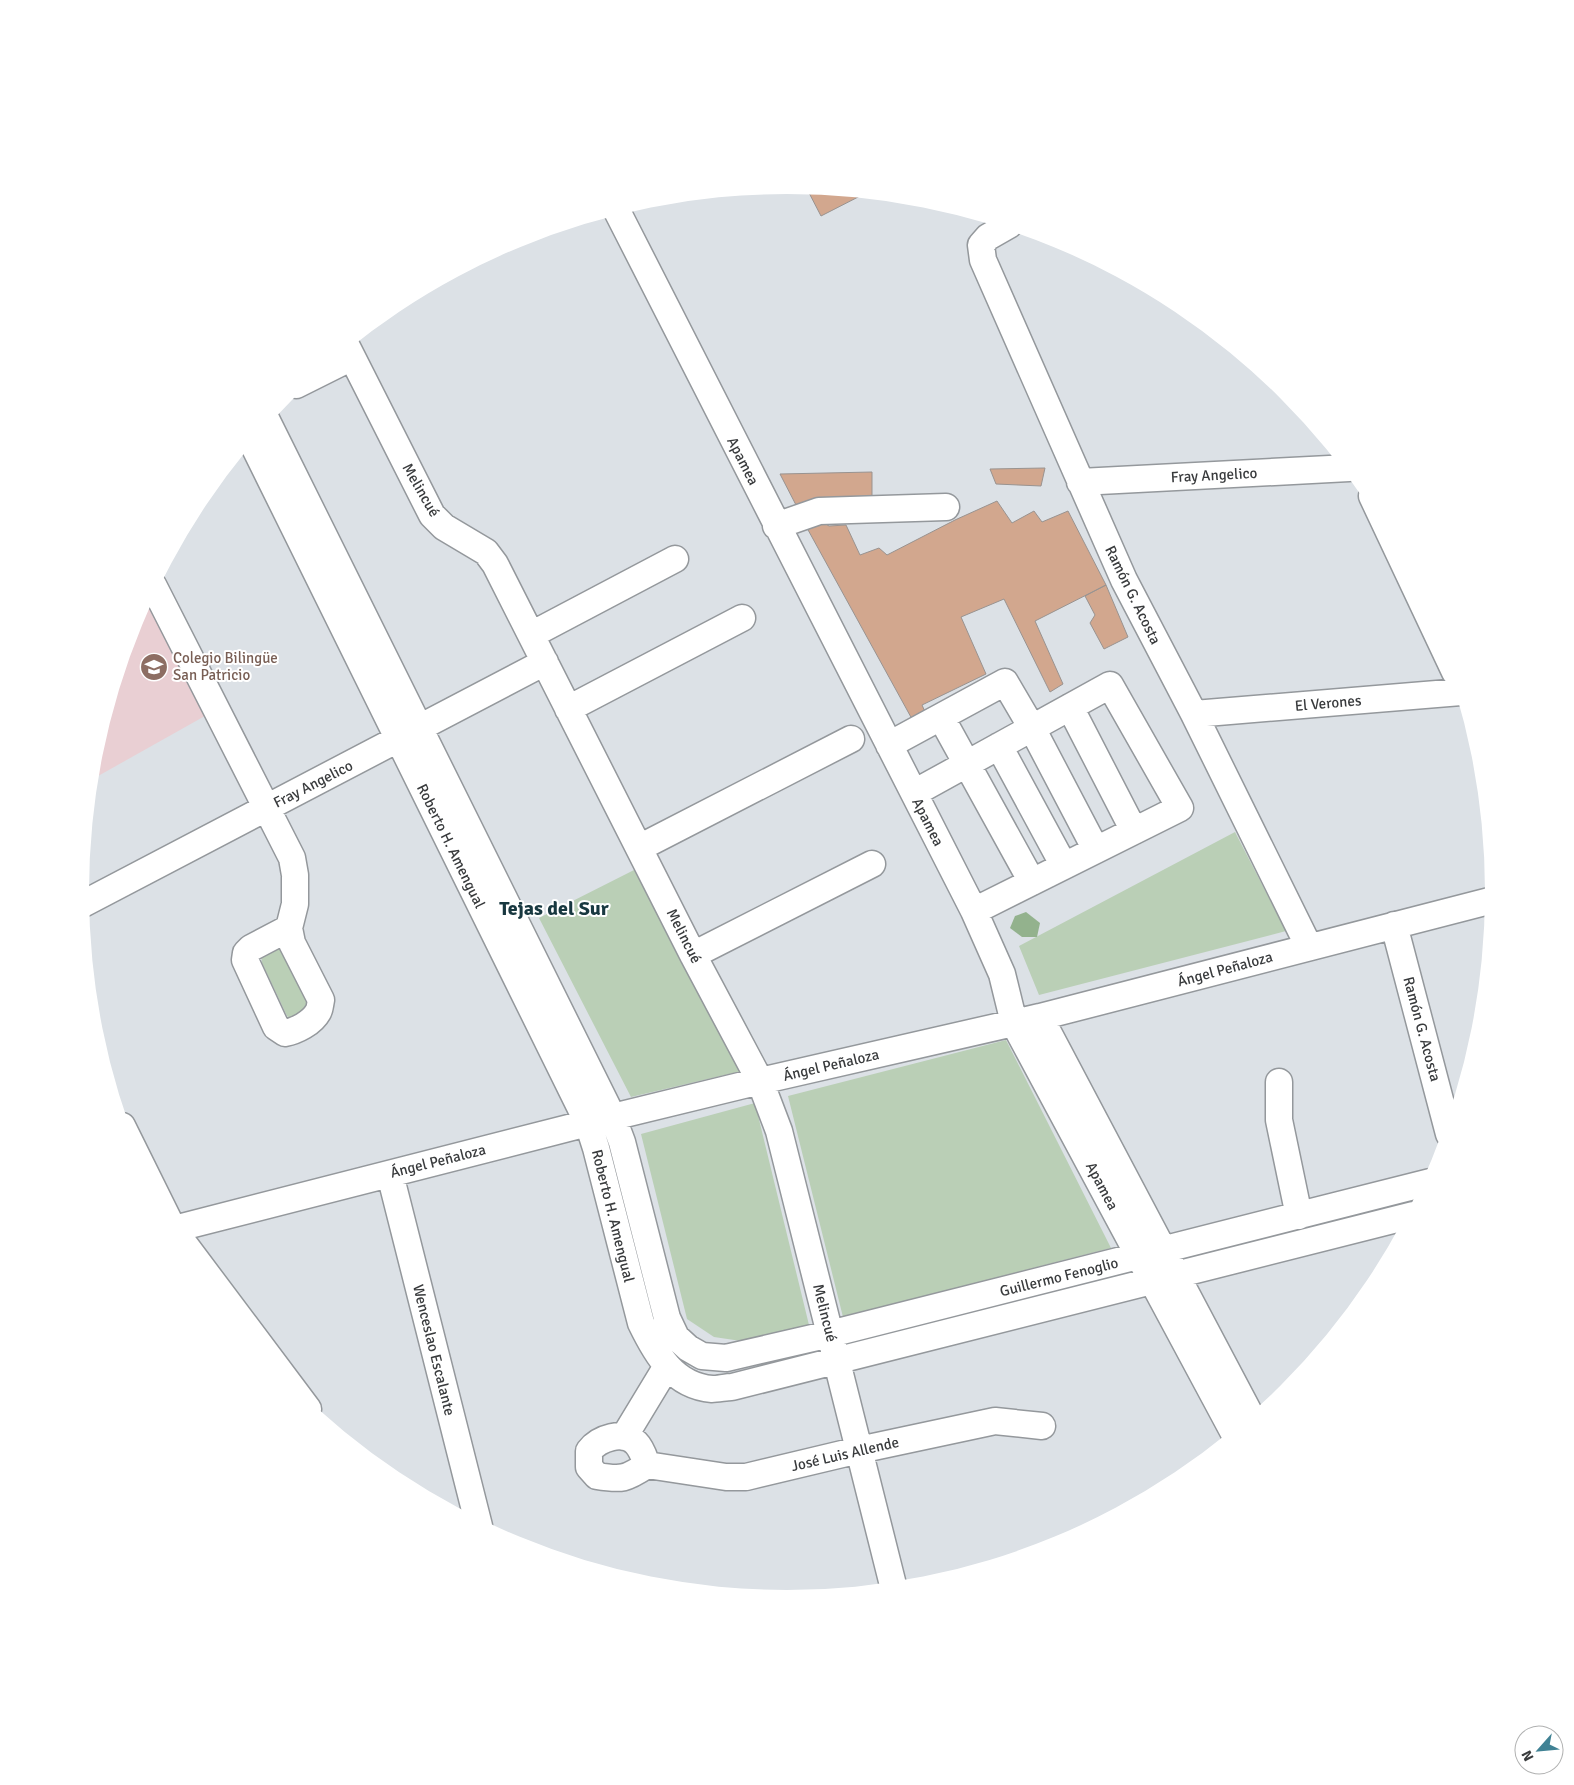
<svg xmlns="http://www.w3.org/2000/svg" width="1574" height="1785" viewBox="0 0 1574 1785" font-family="Signika,sans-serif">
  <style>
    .education { fill: #e9cfd3 }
    .green { fill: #bacfb6 }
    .forest { fill: #93b28d }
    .building { fill: #d2a78e; stroke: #999390 }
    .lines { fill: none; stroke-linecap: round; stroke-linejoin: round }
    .minor-casing { stroke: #94989c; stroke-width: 29 }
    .minor { stroke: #fff; stroke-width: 26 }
    .labels { text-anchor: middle; stroke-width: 4; stroke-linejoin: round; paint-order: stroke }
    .street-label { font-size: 15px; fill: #393b3d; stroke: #fff }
    .education-label { font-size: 15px; fill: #785e54; stroke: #fff; text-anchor: start }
    .district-label { font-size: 20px; font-weight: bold; fill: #183840; stroke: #fff }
  </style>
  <rect width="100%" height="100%" fill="#dce1e6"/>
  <path class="education" d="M 150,592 L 212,712 L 91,780 L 94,754 L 134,622 Z"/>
  <path class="green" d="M 1235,832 L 1286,931 L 1039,995 L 1019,946 Z
    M 638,868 L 742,1071 L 631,1097 L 539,918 Z
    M 280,944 L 313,1010 L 292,1020 L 287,1016 L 262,963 L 261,954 Z
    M 1006,1040 L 1111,1248 L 843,1317 L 788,1096 Z
    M 755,1103 L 809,1325 L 741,1341 L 714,1337 L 687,1319 L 641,1134 Z"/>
  <path class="forest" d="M 1026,912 L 1040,923 L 1037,937 L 1022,937 L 1010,928 L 1015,916 Z"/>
  <path class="building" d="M 806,187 L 863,193 L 864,194 L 821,216 Z
    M 1045,468 L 1041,486 L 996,484 L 990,469 Z
    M 872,472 L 872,503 L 796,505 L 780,474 Z
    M 997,501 L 1012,523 L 1034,511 L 1042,522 L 1068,511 L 1106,585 L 1035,621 L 1063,684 L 1050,692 L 1004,599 L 961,617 L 986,674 L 922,705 L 926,714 L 912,719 L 807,528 L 819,520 L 829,526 L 846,525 L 860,555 L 879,548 L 887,555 L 955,520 Z
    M 1106,585 L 1128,637 L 1104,649 L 1090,623 L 1095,615 L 1085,596 Z"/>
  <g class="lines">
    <g class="minor-casing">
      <path id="minor" d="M 616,209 L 974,911 L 1002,974 L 1014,1023 L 1235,1435
        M 1009,225 L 988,237 L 981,245 L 983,260 L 1124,580 L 1194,714 L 1309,947
        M 346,345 L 432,515 L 444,527 L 486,552 L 495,564 L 693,955 L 760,1081 L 779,1131 L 894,1589
        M 296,385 L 352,357
        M 266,419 L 613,1118 L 622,1142 L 667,1318 L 676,1337 L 688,1348 L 702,1356 L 726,1358 L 830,1334 L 1430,1182
        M 250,438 L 588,1123 L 596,1148 L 641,1323 C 656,1354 674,1386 712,1389 C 718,1389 726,1387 732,1387 L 1413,1215
        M 1080,482 L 1349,468
        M 1372,496 L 1455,672
        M 776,526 L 819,511 L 946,507
        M 153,585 L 292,858 L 295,875 L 295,904 L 289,928 L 292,943 L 321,1000 C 320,1004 320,1009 318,1012 C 312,1023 296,1031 285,1033 L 276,1027 L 245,960 L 246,953 L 251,948 L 289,928
        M 531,635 L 675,559
        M 1070,707 L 1134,831
        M 568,709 L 742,618
        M 1194,714 L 1461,692
        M 941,717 L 1032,882
        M 889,745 L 1005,682 L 1032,728 L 1096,850
        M 999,746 L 1064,866
        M 914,793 L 1110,685 L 1180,808 L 974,911
        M 639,848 L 851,739
        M 81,905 L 545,662
        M 1394,925 L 1449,1134
        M 693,955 L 872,864
        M 1040,1017 L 1253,1420
        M 1279,1082 L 1279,1120 L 1299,1216
        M 122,1126 L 173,1229 L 308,1409
        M 390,1174 L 479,1526
        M 170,1230 L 588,1123 L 760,1081 L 1040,1017 L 1493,900
        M 624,1437 L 667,1366
        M 647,1465 C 644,1457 642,1449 636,1443 C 623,1430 599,1438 589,1451 L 589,1467 L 597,1476 C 622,1480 626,1479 647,1465 L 726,1477 L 746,1477 L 859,1450 L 995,1421 L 1042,1426"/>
    </g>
    <use href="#minor" class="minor"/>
  </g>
  <defs>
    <g id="school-disc" transform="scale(1.4375)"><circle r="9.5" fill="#8d6e63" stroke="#fff"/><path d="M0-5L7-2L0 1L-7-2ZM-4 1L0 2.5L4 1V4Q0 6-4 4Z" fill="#fff"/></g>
  </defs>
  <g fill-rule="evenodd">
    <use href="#school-disc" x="154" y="667"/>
  </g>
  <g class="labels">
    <g class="street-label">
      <text transform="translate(743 461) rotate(63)" y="5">Apamea</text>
      <text transform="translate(1214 475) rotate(-3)" y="5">Fray Angelico</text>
      <text transform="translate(421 490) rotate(60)" y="5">Melincué</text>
      <text transform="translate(1133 595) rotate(64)" y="5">Ramón G. Acosta</text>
      <text transform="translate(1328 703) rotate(-5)" y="5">El Verones</text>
      <text transform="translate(313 784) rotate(-27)" y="5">Fray Angelico</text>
      <text transform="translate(928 822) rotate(63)" y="5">Apamea</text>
      <text transform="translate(451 846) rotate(64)" y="5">Roberto H. Amengual</text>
      <text transform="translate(684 936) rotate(63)" y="5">Melincué</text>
      <text transform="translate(1225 969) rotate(-15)" y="5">Ángel Peñaloza</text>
      <text transform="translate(1422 1029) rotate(75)" y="5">Ramón G. Acosta</text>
      <text transform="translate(831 1065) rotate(-13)" y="5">Ángel Peñaloza</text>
      <text transform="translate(438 1161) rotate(-14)" y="5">Ángel Peñaloza</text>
      <text transform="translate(1102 1186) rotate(62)" y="5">Apamea</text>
      <text transform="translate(613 1216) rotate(76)" y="5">Roberto H. Amengual</text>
      <text transform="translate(1059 1277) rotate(-14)" y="5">Guillermo Fenoglio</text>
      <text transform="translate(825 1313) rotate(76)" y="5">Melincué</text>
      <text transform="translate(434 1350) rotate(76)" y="5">Wenceslao Escalante</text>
      <text transform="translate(845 1454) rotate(-13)" y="5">José Luis Allende</text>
    </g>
    <g class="education-label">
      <text x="173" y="663">Colegio Bilingüe<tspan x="173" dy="17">San Patricio</tspan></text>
    </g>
    <g class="district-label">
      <text x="554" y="915">Tejas del Sur</text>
    </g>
  </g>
  <path d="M0 0H1574V1785H0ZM89 892a698 698 0 1 1 1396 0a698 698 0 1 1-1396 0Z" fill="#fff" fill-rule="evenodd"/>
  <g transform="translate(1539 1750) rotate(243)"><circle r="24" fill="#ffffff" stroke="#b0b1b1"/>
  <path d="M0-4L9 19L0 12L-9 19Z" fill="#408294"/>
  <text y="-8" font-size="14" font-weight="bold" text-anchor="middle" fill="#393b3d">N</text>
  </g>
</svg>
